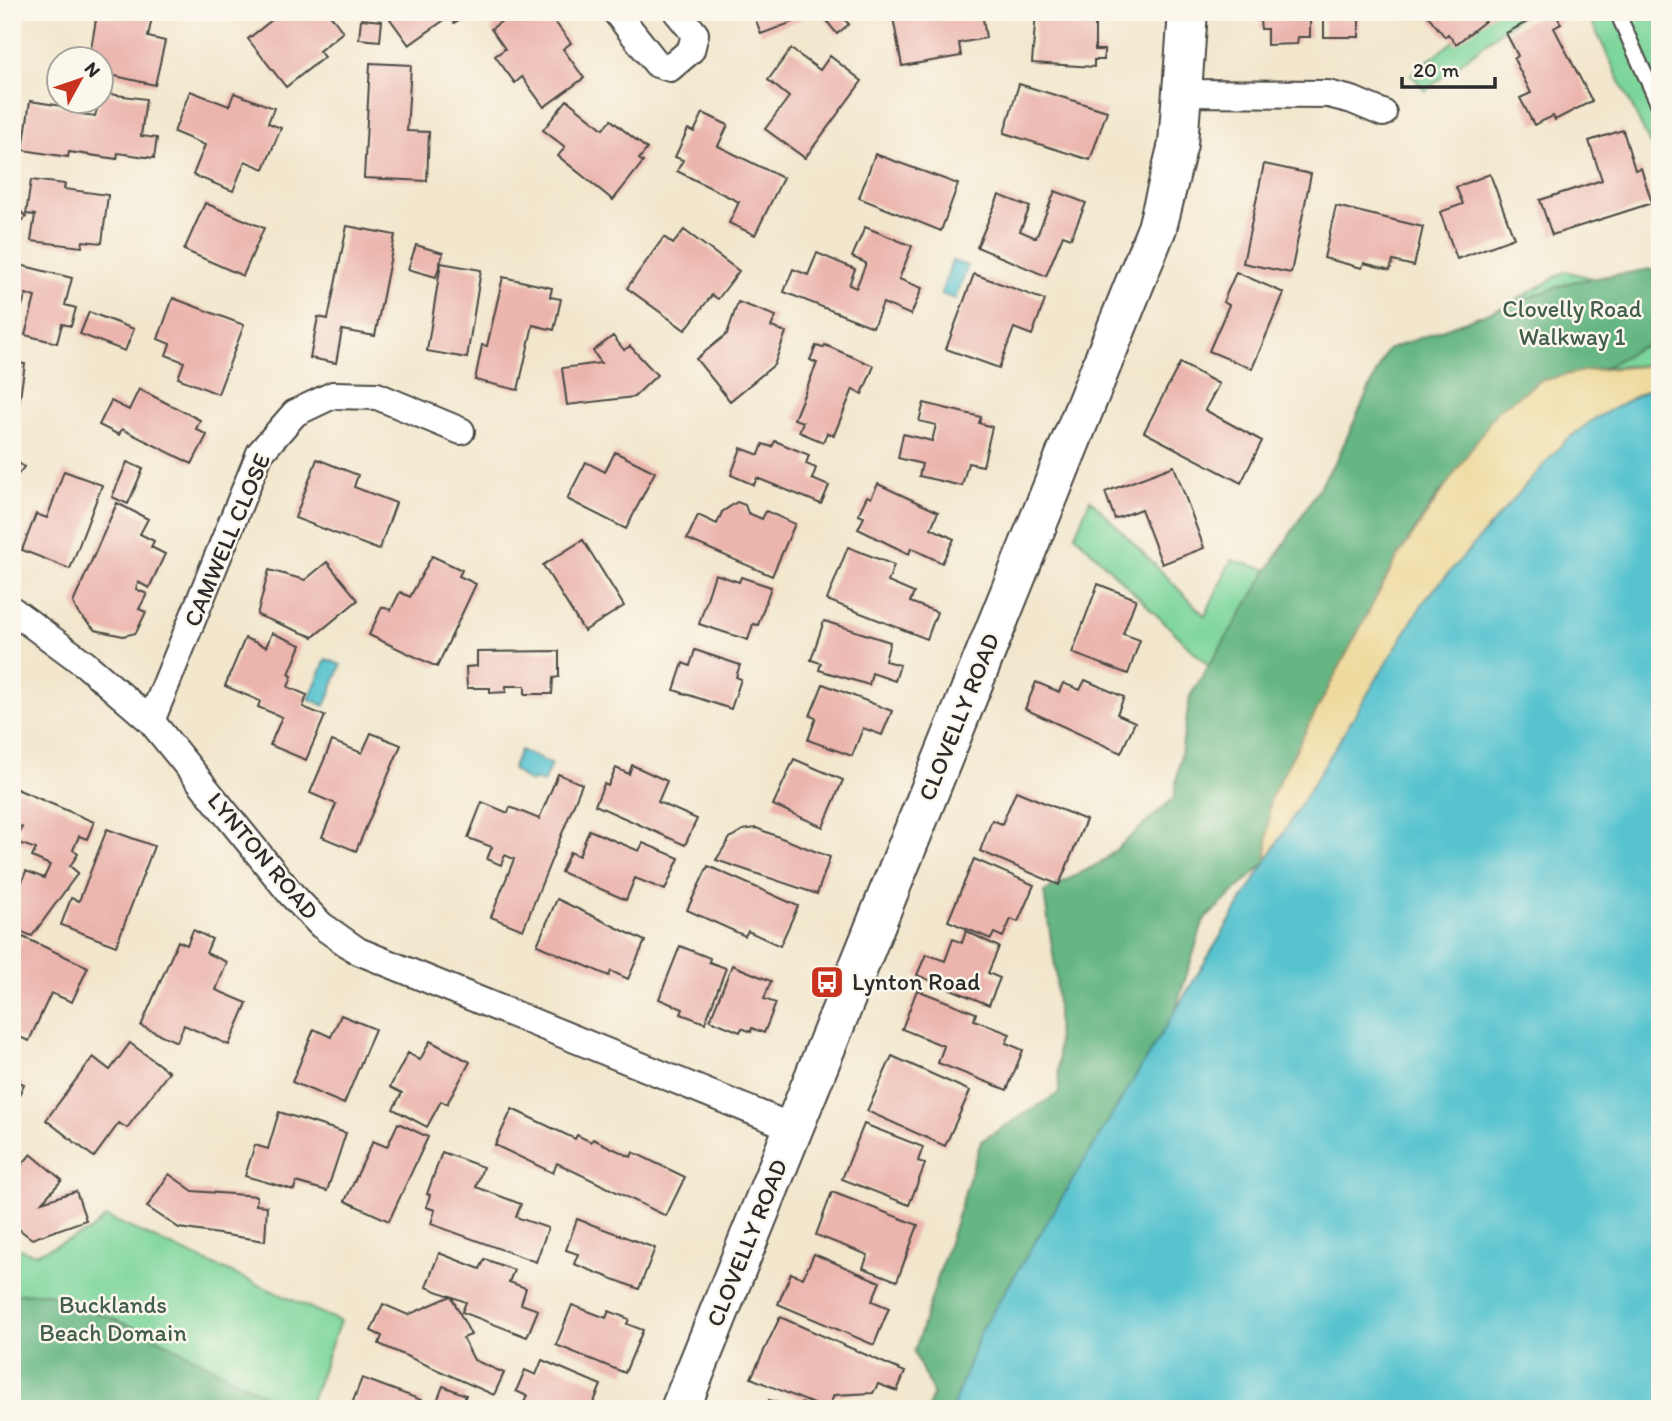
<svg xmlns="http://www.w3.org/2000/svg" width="1672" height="1421" viewBox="0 0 1672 1421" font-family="Itim,sans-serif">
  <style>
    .green { fill: #7cd59a; stroke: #548062; stroke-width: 2 }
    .forest { fill: #65b682; stroke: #487056; stroke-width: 2 }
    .sand { fill: #eeda9e; stroke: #8c8264; stroke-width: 2 }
    .water { fill: #57c3cf; stroke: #41777d; stroke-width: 2 }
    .building { fill: #ebb5ad }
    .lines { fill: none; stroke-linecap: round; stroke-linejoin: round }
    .lane-casing { stroke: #494743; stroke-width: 18 }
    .street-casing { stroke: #494743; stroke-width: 30 }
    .secondary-casing { stroke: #494743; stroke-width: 42 }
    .lane { stroke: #fff; stroke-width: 14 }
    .street { stroke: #fff; stroke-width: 26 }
    .secondary { stroke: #fff; stroke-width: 38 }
    .labels { text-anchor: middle; stroke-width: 5; stroke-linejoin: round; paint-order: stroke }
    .park-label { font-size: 24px; fill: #435e4c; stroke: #fbf7ec }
    .street-label { font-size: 24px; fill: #2b2b2b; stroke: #fbf7ec }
    .poi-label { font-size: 24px; fill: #2b2b2b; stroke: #fbf7ec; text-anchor: start }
  </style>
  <rect width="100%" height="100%" fill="#fbf7ec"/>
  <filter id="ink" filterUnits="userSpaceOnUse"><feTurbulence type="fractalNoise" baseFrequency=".0143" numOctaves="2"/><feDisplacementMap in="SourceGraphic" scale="14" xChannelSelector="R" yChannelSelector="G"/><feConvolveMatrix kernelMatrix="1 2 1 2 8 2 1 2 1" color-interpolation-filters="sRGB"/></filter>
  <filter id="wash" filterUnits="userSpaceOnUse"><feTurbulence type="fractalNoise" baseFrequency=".00686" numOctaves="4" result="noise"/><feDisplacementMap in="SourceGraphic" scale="28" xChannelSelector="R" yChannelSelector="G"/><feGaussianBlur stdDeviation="1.57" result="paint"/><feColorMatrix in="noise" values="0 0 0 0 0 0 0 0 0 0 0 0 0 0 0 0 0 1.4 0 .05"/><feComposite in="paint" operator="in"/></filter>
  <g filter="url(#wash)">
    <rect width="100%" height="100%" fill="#f2e7cd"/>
    <path class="green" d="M 1491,12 L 1525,12 L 1425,91 L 1411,74 Z
      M 1587,12 L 1660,12 L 1660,165 Z
      M 1566,271 L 1660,297 L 1660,369 L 1655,365 C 1612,367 1561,366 1525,391 L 1436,497 L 1394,563 L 1226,683 L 1075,535 L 1090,499 L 1205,616 L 1231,560 L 1303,579 L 1436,347 Z
      M 106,1217 L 340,1321 L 308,1409 L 12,1409 L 12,1247 L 35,1254 L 90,1231 Z"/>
    <path class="forest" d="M 1651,269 L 1660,277 L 1660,340 L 1637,349 L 1604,368 L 1540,381 L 1525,391 L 1436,497 L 1397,558 L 1270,799 L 1266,862 L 1204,920 L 1141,1119 L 1006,1409 L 928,1409 L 933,1393 L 914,1353 L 981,1141 L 1059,1093 L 1056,974 L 1044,892 L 1102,862 L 1174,798 L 1190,696 L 1338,457 L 1387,350 L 1571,282 Z
      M 47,1293 L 146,1332 L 291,1409 L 12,1409 L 12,1294 Z"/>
    <path class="sand" d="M 1655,365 L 1660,373 L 1660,383 L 1594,419 L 1428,596 L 1266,862 L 1270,799 L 1397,558 L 1497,411 L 1540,381 L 1583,371 Z"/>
    <path class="water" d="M 952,261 L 968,266 L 955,299 L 941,294 Z
      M 1660,383 L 1660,1409 L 952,1409 L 981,1331 L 1424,601 L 1565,441 L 1594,419 Z
      M 326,659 L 341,665 L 325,706 L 309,699 Z
      M 520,750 L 551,764 L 543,783 L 534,779 L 531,783 L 512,769 Z"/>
    <g id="blocks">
      <path class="building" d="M 111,12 L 153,12 L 148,37 L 165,41 L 155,85 L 102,73 L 102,60 L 89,60 L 97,14 L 109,17 Z
        M 282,12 L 328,12 L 343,32 L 319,51 L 324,57 L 286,87 L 248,39 Z
        M 385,12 L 473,12 L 454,23 L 450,16 L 409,45 Z
        M 514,12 L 539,12 L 546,22 L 552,18 L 571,43 L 563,49 L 584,78 L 544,107 L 522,77 L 515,83 L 495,56 L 505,49 L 491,29 Z
        M 753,12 L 798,12 L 801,19 L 761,34 Z
        M 836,12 L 849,24 L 837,34 L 826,20 Z
        M 892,12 L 937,12 L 937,15 L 982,12 L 986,38 L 959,43 L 961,56 L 902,66 Z
        M 1036,12 L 1095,12 L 1095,50 L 1104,50 L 1104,60 L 1094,60 L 1094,67 L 1032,63 Z
        M 1259,12 L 1310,12 L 1310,37 L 1298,37 L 1297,44 L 1267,45 L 1267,29 L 1261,29 Z
        M 1324,12 L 1359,12 L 1359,37 L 1324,37 Z
        M 1425,12 L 1493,12 L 1494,14 L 1456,44 L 1448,34 L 1445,37 Z
        M 1546,12 L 1555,12 L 1561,24 L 1554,28 L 1592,101 L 1555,120 L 1553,116 L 1534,125 L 1520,98 L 1531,93 L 1514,59 L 1518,56 L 1506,33 Z
        M 361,19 L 382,21 L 380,41 L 359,39 Z
        M 791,49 L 820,70 L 830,56 L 862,81 L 805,158 L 765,129 L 789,97 L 768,80 Z
        M 370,63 L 411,65 L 407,131 L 429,132 L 427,181 L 364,178 Z
        M 1019,84 L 1107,111 L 1090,160 L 1004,133 Z
        M 190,91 L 229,106 L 234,93 L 274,108 L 268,123 L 281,128 L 264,169 L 245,161 L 233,191 L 193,175 L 205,145 L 174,132 Z
        M 102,93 L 146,99 L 141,136 L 157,138 L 154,158 L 118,153 L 117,159 L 69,152 L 68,157 L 23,150 L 30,101 L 81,109 L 80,114 L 95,116 Z
        M 567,100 L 603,129 L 611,120 L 647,149 L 639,159 L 643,162 L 613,200 L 558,156 L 565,147 L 543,130 Z
        M 703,113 L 728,125 L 718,146 L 783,178 L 755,235 L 729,223 L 739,202 L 677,171 L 683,160 L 675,157 L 688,129 L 694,132 Z
        M 1623,130 L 1635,170 L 1641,168 L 1652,203 L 1552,235 L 1540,200 L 1602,180 L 1589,141 Z
        M 875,154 L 958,184 L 941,231 L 859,198 Z
        M 1264,164 L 1311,174 L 1291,273 L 1243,263 Z
        M 1490,174 L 1514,238 L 1457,259 L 1440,212 L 1463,204 L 1456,187 Z
        M 31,180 L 65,184 L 64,189 L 108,195 L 102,243 L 83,241 L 82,247 L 31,241 L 35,215 L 26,214 Z
        M 1055,191 L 1086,203 L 1071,238 L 1063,235 L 1046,276 L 977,247 L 999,195 L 1030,207 L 1020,231 L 1036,238 Z
        M 12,202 L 26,217 L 12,229 Z
        M 205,203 L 264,228 L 243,276 L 184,250 Z
        M 1336,206 L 1423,227 L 1414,266 L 1393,261 L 1390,270 L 1364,263 L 1362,268 L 1324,258 Z
        M 347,226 L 395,235 L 375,336 L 342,330 L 336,363 L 310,358 L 318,317 L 328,319 Z
        M 865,227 L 912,246 L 899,279 L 922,288 L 911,315 L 883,303 L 873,327 L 784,292 L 793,269 L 808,275 L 817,253 L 855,269 L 849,285 L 856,288 L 866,263 L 852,257 Z
        M 684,230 L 739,271 L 718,299 L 712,295 L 685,330 L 627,288 L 664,237 L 673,244 Z
        M 416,245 L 443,253 L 436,277 L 408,269 Z
        M 12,263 L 72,278 L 65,305 L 76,308 L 71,326 L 62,324 L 57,343 L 25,335 L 35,297 L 26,294 L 22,306 L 12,304 Z
        M 441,263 L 481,270 L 467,358 L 427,351 Z
        M 1236,272 L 1284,293 L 1252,369 L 1209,351 L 1229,305 L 1223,302 Z
        M 974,274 L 1045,300 L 1032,335 L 1014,328 L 999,368 L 946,349 Z
        M 503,277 L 552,288 L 550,297 L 561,299 L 554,330 L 533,325 L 518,390 L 475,380 L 482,345 L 487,346 Z
        M 173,298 L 244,325 L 218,394 L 178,378 L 184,362 L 166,355 L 170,344 L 158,339 Z
        M 738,302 L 776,316 L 771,327 L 786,332 L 774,365 L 730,401 L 696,359 L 727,334 Z
        M 89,312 L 134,329 L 125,351 L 80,334 Z
        M 613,336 L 624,350 L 630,346 L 657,375 L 634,397 L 567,405 L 562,368 L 601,363 L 593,351 Z
        M 825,345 L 874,366 L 862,394 L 853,389 L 834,435 L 827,433 L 823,442 L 799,432 L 803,422 L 794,419 L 817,363 L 810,360 L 816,346 L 823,348 Z
        M 12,362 L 25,364 L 16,423 L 12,423 Z
        M 1180,363 L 1219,384 L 1205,410 L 1262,441 L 1241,483 L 1144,432 Z
        M 139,389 L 200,420 L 196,429 L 207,435 L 192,464 L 122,429 L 119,435 L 99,425 L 111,401 L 129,410 Z
        M 924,403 L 981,417 L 979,423 L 992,427 L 983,466 L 968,463 L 962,486 L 919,476 L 922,464 L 898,458 L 903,434 L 932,441 L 936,425 L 919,421 Z
        M 775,441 L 809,455 L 806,464 L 816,468 L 812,479 L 829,486 L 821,504 L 757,478 L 754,485 L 731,475 L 741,448 L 759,455 L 763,444 L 772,447 Z
        M 615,452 L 655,472 L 626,529 L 567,499 L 586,462 L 605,472 Z
        M 12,458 L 24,467 L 12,482 Z
        M 317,459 L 358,475 L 354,487 L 396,503 L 379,550 L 295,518 Z
        M 127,462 L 143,469 L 128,504 L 112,497 Z
        M 1174,466 L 1204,548 L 1162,564 L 1141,509 L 1115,519 L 1105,492 Z
        M 64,471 L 102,485 L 70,569 L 22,550 L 36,514 L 47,518 Z
        M 878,484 L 938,512 L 931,528 L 954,539 L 942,563 L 911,548 L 909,554 L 858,529 L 864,517 L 858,515 L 867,496 L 871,498 Z
        M 737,502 L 745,505 L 748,513 L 762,519 L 766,511 L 795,524 L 772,576 L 687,539 L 698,515 L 717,524 L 722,512 Z
        M 117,503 L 148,519 L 140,534 L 154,541 L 151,547 L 165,554 L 149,588 L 138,582 L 136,589 L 147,594 L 139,609 L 146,612 L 136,633 L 123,636 L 95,630 L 78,613 L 73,603 Z
        M 583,540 L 624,606 L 584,631 L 543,565 Z
        M 848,547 L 894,565 L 888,582 L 914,593 L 910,602 L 937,612 L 927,639 L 827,600 Z
        M 432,556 L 462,570 L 459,576 L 476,584 L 437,667 L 369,635 L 382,607 L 391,610 L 400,592 L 410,597 Z
        M 327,562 L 358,600 L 313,637 L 257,615 L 269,570 L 305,580 Z
        M 715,574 L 739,582 L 741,577 L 771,587 L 758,625 L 753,624 L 748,640 L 699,624 Z
        M 1098,584 L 1136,599 L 1123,634 L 1140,640 L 1128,674 L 1072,653 Z
        M 824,621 L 890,642 L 885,661 L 900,665 L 895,681 L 872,673 L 869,685 L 819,670 L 821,663 L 811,660 Z
        M 272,633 L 301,645 L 289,674 L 292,676 L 288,687 L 307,695 L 303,707 L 325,716 L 306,760 L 270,745 L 282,717 L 258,707 L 260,701 L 225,686 L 245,638 L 266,647 Z
        M 695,650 L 740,665 L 736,677 L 741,679 L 731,709 L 674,690 L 683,663 L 690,666 Z
        M 559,651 L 559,677 L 553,678 L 552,694 L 525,694 L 525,686 L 506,686 L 506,692 L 490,693 L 490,688 L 467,688 L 466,667 L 477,666 L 477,652 Z
        M 1085,680 L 1124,697 L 1117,714 L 1135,722 L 1121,753 L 1025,709 L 1036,682 L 1059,692 L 1063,683 L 1080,690 Z
        M 823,684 L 892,711 L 882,735 L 863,728 L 852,756 L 808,740 L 816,718 L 810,716 Z
        M 371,733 L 401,745 L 356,851 L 322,837 L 336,804 L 310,793 L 332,741 L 362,753 Z
        M 794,759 L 843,780 L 823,827 L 773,805 Z
        M 632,765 L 667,781 L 658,802 L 697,819 L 685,845 L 595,805 L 604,784 L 608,786 L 616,768 L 629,774 Z
        M 558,774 L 582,784 L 523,930 L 491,917 L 514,859 L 505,855 L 501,865 L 487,859 L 492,847 L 468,838 L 482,802 L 508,813 L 510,807 L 539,819 Z
        M 12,787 L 94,822 L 87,839 L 79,836 L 73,850 L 78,854 L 70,866 L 78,873 L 32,936 L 12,928 L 12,900 L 15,901 L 26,871 L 44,878 L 50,865 L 32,857 L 36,849 L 16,842 L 22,827 L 12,823 Z
        M 1016,791 L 1086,820 L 1059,885 L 980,851 L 992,820 L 1002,824 Z
        M 756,828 L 830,857 L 817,894 L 716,860 L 730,838 L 743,830 Z
        M 107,829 L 154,846 L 116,946 L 61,925 L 71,898 L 79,901 Z
        M 589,830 L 639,851 L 643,843 L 679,858 L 665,890 L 635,878 L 626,900 L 561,872 L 570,852 L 579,856 Z
        M 974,859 L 1034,885 L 1018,922 L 1011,919 L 1003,937 L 994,933 L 991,939 L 948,921 Z
        M 708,866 L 798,906 L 780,946 L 748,931 L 745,936 L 687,910 Z
        M 557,899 L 645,941 L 628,979 L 611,971 L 609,976 L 537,945 Z
        M 193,930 L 212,939 L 206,953 L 227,962 L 216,990 L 247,1003 L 229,1045 L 184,1025 L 177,1042 L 141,1026 L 178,941 L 187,945 Z
        M 966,931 L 999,947 L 988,973 L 1000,978 L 989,1005 L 917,975 L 926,954 L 945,961 L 953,939 L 962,943 Z
        M 23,937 L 88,967 L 72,1002 L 51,993 L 29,1041 L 12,1034 L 12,961 Z
        M 680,946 L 710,958 L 709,962 L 726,968 L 705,1023 L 681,1014 L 683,1009 L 659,999 Z
        M 732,965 L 771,981 L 764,999 L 776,1003 L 764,1033 L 752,1028 L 751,1032 L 742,1028 L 740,1032 L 710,1020 Z
        M 917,990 L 976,1013 L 974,1020 L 1010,1034 L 1006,1043 L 1023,1050 L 1007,1090 L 938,1063 L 944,1046 L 902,1029 Z
        M 341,1015 L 375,1029 L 344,1104 L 292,1082 L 314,1029 L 331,1037 Z
        M 430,1041 L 470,1062 L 447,1104 L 441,1101 L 427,1127 L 393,1109 L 402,1093 L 390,1087 L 408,1053 L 420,1060 Z
        M 130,1043 L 169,1072 L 127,1128 L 119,1123 L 94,1157 L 46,1120 L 93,1057 L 110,1070 Z
        M 892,1056 L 970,1091 L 945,1146 L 867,1111 Z
        M 12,1079 L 24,1084 L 12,1110 Z
        M 512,1109 L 575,1139 L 577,1135 L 591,1142 L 593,1139 L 631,1157 L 633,1152 L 685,1177 L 666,1216 L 557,1163 L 553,1173 L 495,1145 Z
        M 279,1112 L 346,1133 L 327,1191 L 296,1182 L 294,1190 L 245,1176 L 255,1145 L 268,1149 Z
        M 398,1123 L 428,1137 L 389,1221 L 345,1201 L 373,1141 L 387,1147 Z
        M 864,1124 L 923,1147 L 918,1161 L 925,1164 L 909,1205 L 842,1179 Z
        M 442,1152 L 483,1167 L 476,1187 L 521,1204 L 516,1217 L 548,1228 L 536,1262 L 431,1224 L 435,1210 L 426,1207 L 430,1195 L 427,1194 Z
        M 31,1154 L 62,1180 L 42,1202 L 76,1191 L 86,1220 L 32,1239 L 12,1224 L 12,1176 Z
        M 169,1174 L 193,1191 L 257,1196 L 256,1205 L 267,1206 L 265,1241 L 179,1228 L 147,1207 Z
        M 832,1192 L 918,1225 L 897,1281 L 863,1268 L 868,1255 L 816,1235 Z
        M 577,1219 L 655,1248 L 639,1289 L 574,1264 L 578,1254 L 566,1250 Z
        M 439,1253 L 480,1269 L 485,1259 L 514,1270 L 509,1282 L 526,1288 L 521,1304 L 538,1310 L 527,1337 L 462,1312 L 466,1302 L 426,1287 Z
        M 814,1254 L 880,1282 L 872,1301 L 889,1308 L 874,1345 L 778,1304 L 791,1273 L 803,1278 Z
        M 451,1296 L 471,1335 L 463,1338 L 474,1360 L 504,1373 L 494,1395 L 379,1344 L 382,1336 L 371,1331 L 383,1304 L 408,1315 Z
        M 572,1305 L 606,1318 L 609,1311 L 629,1319 L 627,1324 L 643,1330 L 625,1373 L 556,1345 Z
        M 780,1317 L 905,1372 L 897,1391 L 878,1384 L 873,1393 L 834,1395 L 828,1409 L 825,1409 L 751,1378 Z
        M 542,1360 L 601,1385 L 591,1409 L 521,1409 L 527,1396 L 516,1391 L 525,1370 L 536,1375 Z
        M 362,1378 L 424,1401 L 421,1409 L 350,1409 Z
        M 443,1386 L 466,1395 L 460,1409 L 434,1409 Z
        M 769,1400 L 794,1408 L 794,1409 L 766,1409 Z
        M 801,1403 L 816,1409 L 798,1409 Z"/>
    </g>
  </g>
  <g filter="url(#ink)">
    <use href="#blocks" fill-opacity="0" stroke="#494743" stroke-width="2"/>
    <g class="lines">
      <g class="lane-casing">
        <path id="lane" d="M 1617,12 L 1660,108"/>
      </g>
      <g class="street-casing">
        <path id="street" d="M 616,12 L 657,64 L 670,68 L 691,50 L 695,34 L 677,12
          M 1184,93 L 1328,94 L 1352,100 L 1383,113
          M 12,610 L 85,664 L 151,721 L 291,894 L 321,925 L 358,951 L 794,1128
          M 151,721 L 260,453 L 295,413 L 333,395 L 377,396 L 461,431"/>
      </g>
      <g class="secondary-casing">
        <path id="secondary" d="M 680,1409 L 1157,228 L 1178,144 L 1188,12"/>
      </g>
      <use href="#lane" class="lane"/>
      <use href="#street" class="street"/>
      <use href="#secondary" class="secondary"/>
    </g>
  </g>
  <defs>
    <g id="bus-square" transform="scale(1.75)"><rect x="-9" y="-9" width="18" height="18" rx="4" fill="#c8321e" stroke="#fbf7ec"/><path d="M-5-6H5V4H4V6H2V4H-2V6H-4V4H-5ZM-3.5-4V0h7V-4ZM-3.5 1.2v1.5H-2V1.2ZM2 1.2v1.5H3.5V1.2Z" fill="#fff"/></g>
  </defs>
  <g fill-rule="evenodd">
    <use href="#bus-square" x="827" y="982"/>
  </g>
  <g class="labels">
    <g class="park-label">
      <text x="1572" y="317">Clovelly Road<tspan x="1572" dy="28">Walkway 1</tspan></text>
      <text x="113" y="1313">Bucklands<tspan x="113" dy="28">Beach Domain</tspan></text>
    </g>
    <g class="street-label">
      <text transform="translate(227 540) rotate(-67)" y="8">CAMWELL CLOSE</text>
      <text transform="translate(959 717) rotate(-68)" y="8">CLOVELLY ROAD</text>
      <text transform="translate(263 856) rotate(50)" y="8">LYNTON ROAD</text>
      <text transform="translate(747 1243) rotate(-68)" y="8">CLOVELLY ROAD</text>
    </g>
    <g class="poi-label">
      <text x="852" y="990">Lynton Road</text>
    </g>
  </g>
  <rect width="1672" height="1421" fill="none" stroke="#fbf7ec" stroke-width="42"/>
  <g transform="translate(80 80) rotate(50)"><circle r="33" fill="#fbf7ec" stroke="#a8a59f" stroke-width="2"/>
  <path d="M0-5L12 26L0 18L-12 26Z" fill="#c8321e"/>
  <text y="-10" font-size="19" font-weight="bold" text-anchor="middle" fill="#2b2b2b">N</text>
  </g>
  <path d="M1402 77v10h93v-10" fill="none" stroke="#2b2b2b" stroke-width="3.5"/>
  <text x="1413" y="77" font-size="21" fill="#2b2b2b" stroke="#fbf7ec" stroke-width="5" paint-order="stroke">20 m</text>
</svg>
